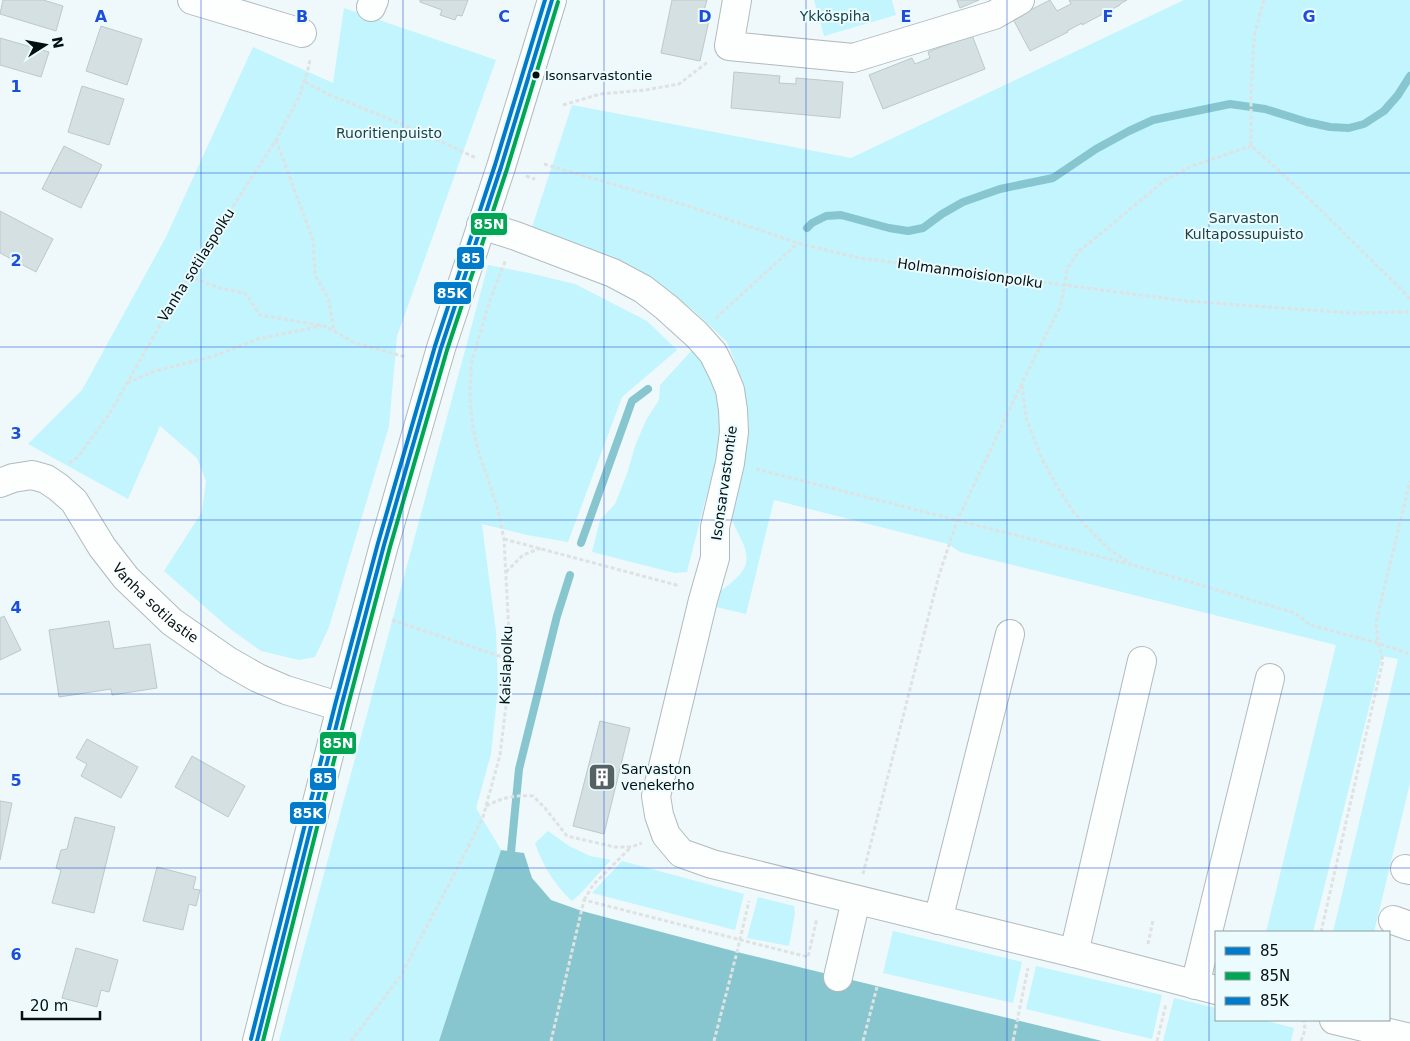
<svg xmlns="http://www.w3.org/2000/svg" width="1410" height="1041" viewBox="0 0 1410 1041" font-family="'DejaVu Sans',sans-serif">
  <style>
    .green { fill: #c2f5fd }
    .water { fill: #87c6cf }
    .lines { fill: none; stroke-linecap: round; stroke-linejoin: round }
    .stream { stroke: #87c6cf; stroke-width: 8 }
    .building { fill: #d4e0e2; stroke: #bcc8ca }
    .minor-casing { stroke: #b0bbbd; stroke-width: 30 }
    .major-casing { stroke: #b0bbbd; stroke-width: 30 }
    .path { stroke: #dfe2e3; stroke-width: 3; stroke-dasharray: 4 2.5; stroke-linecap: butt }
    .minor { stroke: #fdfefe; stroke-width: 28 }
    .major { stroke: #fdfefe; stroke-width: 28 }
    .bus-1-casing { stroke: #ebfbfe; stroke-width: 8 }
    .bus-2-casing { stroke: #ebfbfe; stroke-width: 8 }
    .bus-3-casing { stroke: #ebfbfe; stroke-width: 8 }
    .bus-1 { stroke: #007ac9; stroke-width: 4 }
    .bus-2 { stroke: #00a651; stroke-width: 4 }
    .bus-3 { stroke: #007ac9; stroke-width: 4 }
    .grid { fill: none; stroke: #1d4ed8; stroke-width: 1; stroke-opacity: 0.55 }
    .bus-dot { fill: #031012; stroke: #ebfbfe; stroke-width: 2 }
    .labels { text-anchor: middle; stroke-width: 4; stroke-linejoin: round; paint-order: stroke }
    .bus-label { font-size: 13px; fill: #031012; stroke: #ebfbfe; text-anchor: start }
    .park-label { font-size: 14px; fill: #1a4348; stroke: #ebfbfe }
    .street-label { font-size: 14px; fill: #031012; stroke: #ebfbfe }
    .poi-label { font-size: 14px; fill: #031012; stroke: #ebfbfe; text-anchor: start }
    .grid-label { font-size: 16px; text-anchor: middle; font-weight: bold; fill: #1d4ed8; stroke: #ebfbfe; stroke-width: 4; stroke-linejoin: round; paint-order: stroke }
    .line-badge { stroke: #ebfbfe; stroke-width: 2 }
    .badge-label { font-size: 14px; text-anchor: middle; font-weight: bold; fill: #fff }
  </style>
  <rect width="100%" height="100%" fill="#eff8fa"/>
  <path class="green" d="M 814,0 L 892,0 L 896,15 L 824,36 Z
    M 1184,0 L 1410,0 L 1410,783 L 1374,932 L 1333,932 L 1398,659 L 1382,656 L 1313,932 L 1266,932 L 1336,645 L 960,552 L 948,544 L 774,500 L 746,614 L 716,607 L 717,594 C 738,577 756,568 741,539 C 737,530 732,522 730,513 L 749,426 L 744,385 L 727,342 L 693,310 L 638,269 L 531,230 L 572,105 L 851,158 Z
    M 344,8 L 496,60 L 397,336 L 389,426 L 329,627 L 315,657 L 299,660 L 261,651 L 229,628 L 164,571 L 202,512 L 206,481 L 197,458 L 160,426 L 128,499 L 28,444 L 82,390 L 166,237 L 253,47 L 333,83 Z
    M 488,265 L 529,273 L 575,284 L 647,321 L 677,350 L 622,397 L 568,542 L 527,535 L 482,524 L 496,632 L 498,688 L 491,754 L 476,808 L 501,850 L 439,1041 L 279,1041 Z
    M 694,348 L 711,375 L 719,405 L 720,431 L 716,464 L 704,505 L 687,572 L 675,573 L 592,552 L 600,520 L 615,504 L 627,474 L 635,446 L 646,420 L 659,400 L 660,385 Z
    M 548,831 L 569,846 L 590,856 L 611,860 L 580,894 L 572,901 C 555,886 542,864 535,843 Z
    M 622,861 L 744,894 L 735,930 L 592,893 Z
    M 758,897 L 794,906 L 795,913 L 789,946 L 747,938 Z
    M 893,931 L 1022,962 L 1013,1003 L 883,973 Z
    M 1036,966 L 1162,995 L 1152,1039 L 1026,1009 Z
    M 1174,998 L 1216,1008 L 1216,1020 L 1263,1020 L 1294,1028 L 1291,1041 L 1163,1041 Z"/>
  <path class="water" d="M 501,850 L 524,853 L 532,878 L 551,900 L 582,911 L 737,952 L 1102,1041 L 439,1041 Z"/>
  <g class="lines">
    <path class="stream" d="M 807,228 L 812,223 L 826,216 L 841,215 L 889,228 L 908,231 L 923,228 L 942,214 L 963,202 L 1000,189 L 1053,178 L 1096,149 L 1129,131 L 1153,120 L 1230,104 L 1265,109 L 1307,122 L 1330,127 L 1349,128 L 1364,124 L 1384,111 L 1398,95 L 1410,76
      M 581,543 L 632,401 L 648,389
      M 511,852 L 519,769 L 557,616 L 570,575"/>
  </g>
  <path class="building" d="M 3,0 L 43,0 L 63,6 L 56,31 L 0,14 Z
    M 420,0 L 468,0 L 462,16 L 457,15 L 455,20 L 440,15 L 442,10 L 420,2 Z
    M 672,0 L 707,0 L 703,14 L 710,16 L 700,61 L 661,53 Z
    M 957,0 L 979,0 L 960,8 Z
    M 1050,0 L 1057,11 L 1071,4 L 1069,0 L 1127,0 L 1120,4 L 1120,5 L 1082,25 L 1082,23 L 1067,31 L 1068,32 L 1030,51 L 1013,19 Z
    M 101,26 L 142,39 L 127,85 L 86,71 Z
    M 972,35 L 985,69 L 883,109 L 869,75 L 912,58 L 915,64 L 930,58 L 928,52 Z
    M 0,38 L 49,52 L 41,77 L 0,65 Z
    M 734,72 L 780,76 L 779,83 L 796,84 L 796,78 L 843,82 L 840,118 L 731,108 Z
    M 82,86 L 124,99 L 109,145 L 68,132 Z
    M 64,146 L 102,165 L 81,208 L 42,189 Z
    M 0,211 L 53,239 L 36,272 L 0,253 Z
    M 4,616 L 21,650 L 0,660 L 0,618 Z
    M 109,621 L 114,649 L 150,644 L 157,688 L 112,695 L 111,689 L 59,697 L 49,630 Z
    M 600,721 L 630,728 L 604,834 L 573,826 Z
    M 87,739 L 138,767 L 121,798 L 81,776 L 87,764 L 76,758 Z
    M 192,756 L 245,786 L 228,817 L 175,787 Z
    M 0,801 L 12,803 L 0,860 Z
    M 75,817 L 115,827 L 94,913 L 52,903 L 61,870 L 56,868 L 61,850 L 67,849 Z
    M 157,867 L 196,877 L 193,889 L 200,890 L 196,906 L 189,904 L 183,930 L 143,921 Z
    M 76,948 L 118,960 L 109,992 L 101,990 L 97,1007 L 62,998 Z"/>
  <g class="lines">
    <g class="minor-casing">
      <g id="minor">
        <path d="M 192,0 L 302,33"/>
        <path d="M 737,0 L 729,46 L 853,58 L 994,15 L 1020,0"/>
        <path d="M 371,7 L 374,0"/>
        <path d="M 481,225 L 516,236 L 613,273 L 643,289 L 666,307 L 697,335 L 713,353 L 723,373 L 730,390 L 733,410 L 734,432 L 730,463 L 715,527 L 715,558 L 703,600 L 656,796 L 659,815 L 666,835 L 681,853 L 712,864 L 1074,953 L 1216,990"/>
        <path id="s1" d="M 0,483 L 13,478 L 32,475 L 46,479 L 58,487 L 74,501 L 102,547 L 126,578 L 172,622 L 228,661 L 258,678 L 286,690 L 341,707"/>
        <path d="M 1405,869 L 1410,870"/>
        <path d="M 938,920 L 1010,634"/>
        <path d="M 1393,920 L 1410,926"/>
        <path d="M 1074,953 L 1142,661"/>
        <path d="M 838,977 L 856,900"/>
        <path d="M 1195,985 L 1270,678"/>
        <path d="M 1334,1020 L 1410,1038"/>
      </g>
    </g>
    <g class="major-casing">
      <path id="major" d="M 257,1041 L 341,707 L 384,545 L 441,348 L 501,167 L 552,0"/>
    </g>
    <path class="path" d="M 1264,0 L 1255,32 L 1254,39 L 1251,90 L 1251,146 C 1304,191 1351,241 1401,289 L 1410,299
      M 305,82 L 330,95 L 414,129 L 476,158
      M 563,105 L 600,94 L 645,90 L 679,84 L 709,61
      M 276,140 L 313,240 L 315,275 L 328,298 L 334,331
      M 544,164 L 688,206 L 798,243 L 859,258 L 1186,301 L 1351,313 L 1410,312
      M 526,176 L 535,179
      M 188,276 L 220,288 L 245,293 L 260,315 L 325,326 L 355,343 L 406,357
      M 716,318 L 798,243
      M 127,383 L 155,371 L 214,356 L 258,339 L 321,326
      M 1022,385 L 1026,418 L 1042,459 L 1058,488 L 1073,511 L 1086,526 L 1110,550 L 1130,563
      M 69,463 L 78,457 L 110,413 L 188,276 L 276,140 L 299,97 L 309,66 L 310,58
      M 756,469 L 1133,565 L 1295,613 L 1310,625 L 1378,643 L 1410,654
      M 504,539 L 680,586
      M 506,572 L 523,555 L 541,548
      M 392,620 L 508,659
      M 486,806 C 504,797 514,795 533,796 L 545,808 L 567,836 L 615,847 L 631,847 L 642,843
      M 863,874 L 939,575 L 957,521 L 1022,383 L 1060,307 L 1065,285 L 1067,269 L 1079,251 L 1105,230 L 1165,180 L 1192,166 L 1251,146
      M 584,900 L 593,885 L 631,847
      M 1321,932 L 1383,660 L 1378,643 L 1376,622 L 1410,481
      M 1148,944 L 1153,920
      M 351,1041 L 400,977 L 457,869 L 483,817 L 500,755 L 507,697 L 508,659 L 509,634 L 504,539 L 497,506 L 479,453 L 473,429 L 470,397 L 471,365 L 489,303 L 506,259
      M 551,1041 L 584,900 L 808,957 L 817,918
      M 714,1041 L 737,952 L 749,901
      M 863,1041 L 877,987
      M 1013,1041 L 1028,968
      M 1157,1041 L 1166,1004
      M 1301,1041 L 1305,1030 L 1304,1020"/>
    <use href="#minor" class="minor"/>
    <use href="#major" class="major"/>
    <g class="bus-1-casing">
      <path id="bus-1" d="M 257,1041 L 341,707 L 384,545 L 441,348 L 501,167 L 552,0"/>
    </g>
    <g class="bus-2-casing">
      <path id="bus-2" d="M 263,1041 L 347,709 L 390,547 L 447,350 L 507,169 L 558,2"/>
    </g>
    <g class="bus-3-casing">
      <path id="bus-3" d="M 251,1039 L 335,705 L 378,543 L 435,346 L 495,165 L 545,0"/>
    </g>
    <use href="#bus-1" class="bus-1"/>
    <use href="#bus-2" class="bus-2"/>
    <use href="#bus-3" class="bus-3"/>
  </g>
  <path class="grid" d="M 201,0 L 201,1041M 403,0 L 403,1041M 604,0 L 604,1041M 806,0 L 806,1041M 1007,0 L 1007,1041M 1209,0 L 1209,1041M 0,173 L 1410,173M 0,347 L 1410,347M 0,520 L 1410,520M 0,694 L 1410,694M 0,868 L 1410,868"/>
  <defs>
    <g id="building-square" transform="scale(1.4375)"><rect x="-9" y="-9" width="18" height="18" rx="4" fill="#566163" stroke="#ebfbfe"/><path d="M-4-6H4V6H1V3H-1V6H-4ZM-2.5-4.3h1.7v1.8h-1.7ZM.8-4.3h1.7v1.8H.8ZM-2.5-1h1.7V.8h-1.7ZM.8-1h1.7V.8H.8Z" fill="#fff"/></g>
  </defs>
  <g fill-rule="evenodd">
    <use href="#building-square" x="602" y="777"/>
  </g>
  <circle class="bus-dot" cx="536" cy="75" r="4.5"/>
  <g class="labels">
    <g class="bus-label">
      <text x="545" y="80">Isonsarvastontie</text>
    </g>
    <g class="park-label">
      <text x="835" y="21">Ykköspiha</text>
      <text x="389" y="138">Ruoritienpuisto</text>
      <text x="1244" y="223">Sarvaston<tspan x="1244" dy="16">Kultapossupuisto</tspan></text>
    </g>
    <g class="street-label">
      <text transform="translate(196 265) rotate(-58)" y="5">Vanha sotilaspolku</text>
      <text transform="translate(970 273) rotate(8)" y="5">Holmanmoisionpolku</text>
      <text transform="translate(724 483) rotate(-82)" y="5">Isonsarvastontie</text>
      <text dy="5" stroke="none"><textPath href="#s1" startOffset="215">Vanha sotilastie</textPath></text>
      <text transform="translate(506 665) rotate(-88)" y="5">Kaislapolku</text>
    </g>
    <g class="poi-label">
      <text x="621" y="774">Sarvaston<tspan x="621" dy="16">venekerho</tspan></text>
    </g>
  </g>
  <g class="grid-label">
    <text x="101" y="22">A</text>
    <text x="302" y="22">B</text>
    <text x="504" y="22">C</text>
    <text x="705" y="22">D</text>
    <text x="906" y="22">E</text>
    <text x="1108" y="22">F</text>
    <text x="1309" y="22">G</text>
    <text x="16" y="92">1</text>
    <text x="16" y="266">2</text>
    <text x="16" y="439">3</text>
    <text x="16" y="613">4</text>
    <text x="16" y="786">5</text>
    <text x="16" y="960">6</text>
  </g>
  <g class="line-badge">
    <rect x="470" y="212" width="38" height="24" rx="5" fill="#00a651"/>
    <rect x="456" y="246" width="29" height="24" rx="5" fill="#007ac9"/>
    <rect x="433" y="281" width="39" height="24" rx="5" fill="#007ac9"/>
    <rect x="319" y="731" width="38" height="24" rx="5" fill="#00a651"/>
    <rect x="309" y="767" width="28" height="24" rx="5" fill="#007ac9"/>
    <rect x="289" y="801" width="38" height="24" rx="5" fill="#007ac9"/>
  </g>
  <g class="badge-label">
    <text x="489" y="229">85N</text>
    <text x="471" y="263">85</text>
    <text x="452" y="298">85K</text>
    <text x="338" y="748">85N</text>
    <text x="323" y="783">85</text>
    <text x="308" y="818">85K</text>
  </g>
  <rect x="1215" y="931" width="175" height="90" fill="#ebfbfe" stroke="#8e9da0"/>
  <rect x="1225" y="947" width="25" height="8" fill="#007ac9" stroke="#8e9da0"/>
  <text x="1260" y="956" font-size="15" fill="#031012">85</text>
  <rect x="1225" y="972" width="25" height="8" fill="#00a651" stroke="#8e9da0"/>
  <text x="1260" y="981" font-size="15" fill="#031012">85N</text>
  <rect x="1225" y="997" width="25" height="8" fill="#007ac9" stroke="#8e9da0"/>
  <text x="1260" y="1006" font-size="15" fill="#031012">85K</text>
  <g transform="translate(45 45) rotate(79)" stroke="#ebfbfe" stroke-width="4" paint-order="stroke">
  <path d="M0-4L9 19L0 12L-9 19Z" fill="#031012"/>
  <text y="-8" font-size="14" font-weight="bold" text-anchor="middle" fill="#031012">N</text>
  </g>
  <path d="M22 1011v8h78v-8" fill="none" stroke="#031012" stroke-width="2.5"/>
  <text x="30" y="1011" font-size="15" fill="#031012" stroke="#ebfbfe" stroke-width="4" paint-order="stroke">20 m</text>
</svg>
